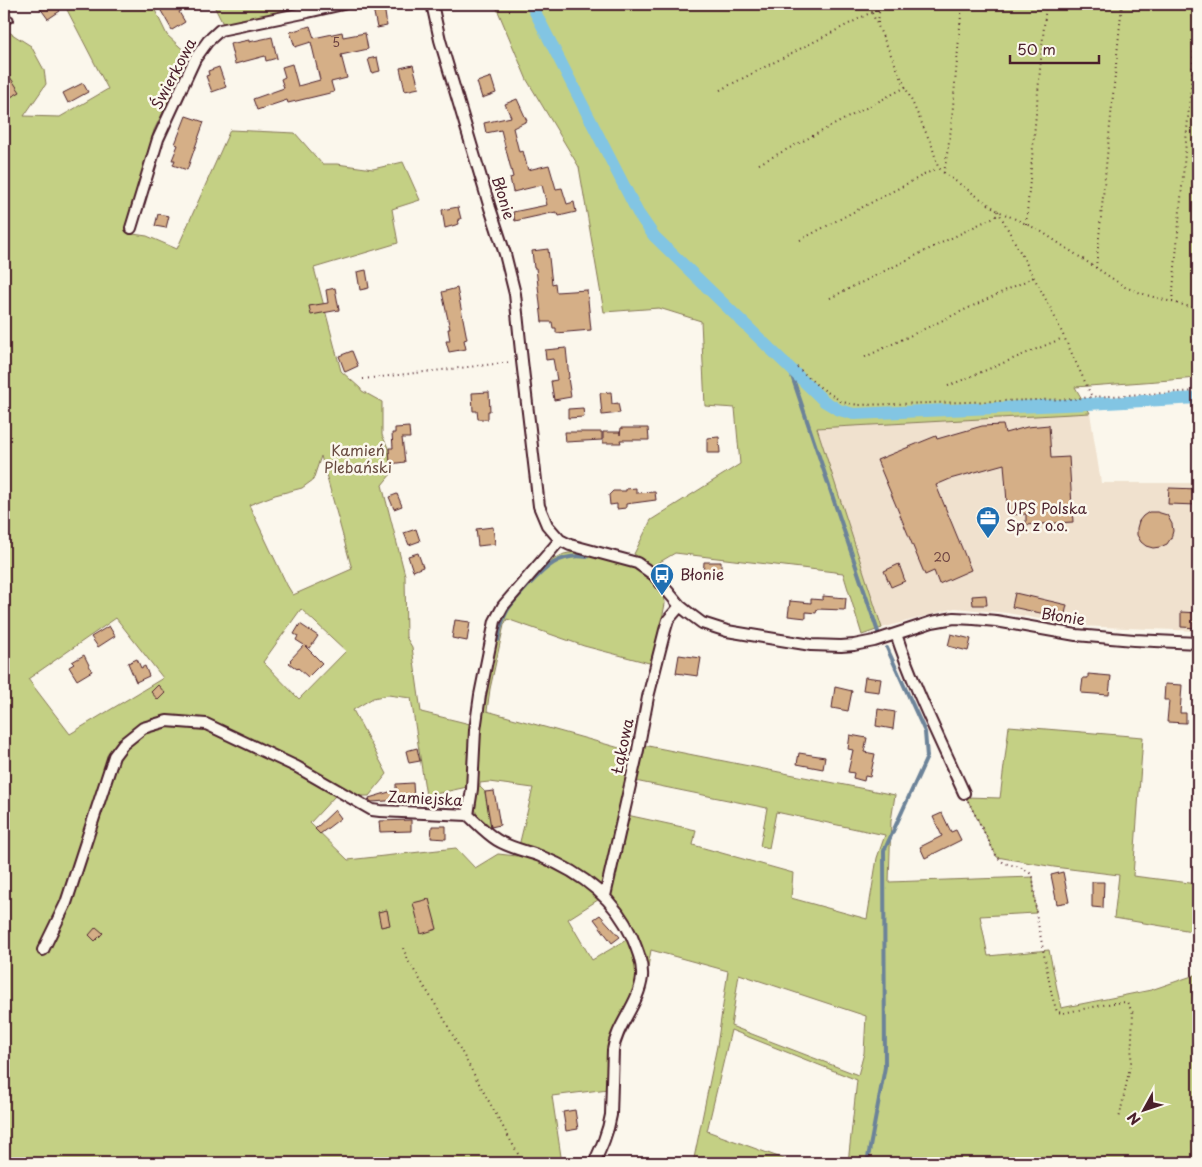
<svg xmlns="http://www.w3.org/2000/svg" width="1202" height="1167" viewBox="0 0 1202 1167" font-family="'Playpen Sans',sans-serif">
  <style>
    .built { fill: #f0e1ce }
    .green { fill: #c4d084; stroke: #877858; fill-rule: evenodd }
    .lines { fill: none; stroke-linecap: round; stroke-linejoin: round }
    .stream { stroke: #6c8399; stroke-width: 4 }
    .canal { stroke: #82c5e3; stroke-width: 12 }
    .building { fill: #d5af87; stroke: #4a1f2b }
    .lane-casing { stroke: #4a1f2b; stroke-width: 9 }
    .street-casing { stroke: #4a1f2b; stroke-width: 14 }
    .path { stroke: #4a1f2b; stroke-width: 2; stroke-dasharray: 1 4; stroke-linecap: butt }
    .lane { stroke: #fbf7ec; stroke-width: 5 }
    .street { stroke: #fbf7ec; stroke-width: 10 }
    .labels { text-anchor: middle; stroke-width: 5; stroke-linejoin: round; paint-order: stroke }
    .number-label { font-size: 12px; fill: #6d4342 }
    .street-label { font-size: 15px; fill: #4a1f2b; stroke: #fbf7ec }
    .park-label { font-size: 15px; fill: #684b41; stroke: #fbf7ec }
    .poi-label { font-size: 15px; fill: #4a1f2b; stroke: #fbf7ec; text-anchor: start }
  </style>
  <rect width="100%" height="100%" fill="#fbf7ec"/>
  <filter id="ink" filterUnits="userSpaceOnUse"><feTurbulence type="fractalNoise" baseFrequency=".02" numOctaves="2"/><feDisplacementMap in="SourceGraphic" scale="10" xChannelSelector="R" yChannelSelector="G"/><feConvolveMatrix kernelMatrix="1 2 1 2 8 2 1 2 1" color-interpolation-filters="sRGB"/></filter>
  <g filter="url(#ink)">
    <path class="built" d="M 1090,413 L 1101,483 L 1198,483 L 1198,631 L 1079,626 L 1007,613 L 955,608 L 882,628 L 817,428 Z"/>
    <path class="green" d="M 64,4 L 152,4 L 167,35 L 191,57 L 154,130 L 141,180 L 125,231 L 133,234 L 147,236 L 177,249 L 230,130 L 295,133 L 322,164 L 337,164 L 373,169 L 403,162 L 420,200 L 392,209 L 398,243 L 314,268 L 341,371 L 360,388 L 362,391 L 382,402 L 382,435 L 390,452 L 391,474 L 382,485 L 405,575 L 406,637 L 412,647 L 421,712 L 470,724 L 467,787 L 426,796 L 411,698 L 388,695 L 373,698 L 353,710 L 387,774 L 369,796 L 335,796 L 310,823 L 348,860 L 456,848 L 475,868 L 498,854 L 517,856 L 518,853 L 561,867 L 601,898 L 568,919 L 592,960 L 628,939 L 644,956 L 631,923 L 609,895 L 624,839 L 627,815 L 696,830 L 693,845 L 793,873 L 791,898 L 867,919 L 877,858 L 885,835 L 776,812 L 769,848 L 760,846 L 767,808 L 635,781 L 643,745 L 895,795 L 891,821 L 889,882 L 1033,877 L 1036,913 L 980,916 L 988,956 L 1049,950 L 1061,1008 L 1151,990 L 1198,974 L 1198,1163 L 848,1163 L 857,1080 L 731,1030 L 707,1131 L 795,1163 L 693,1163 L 717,1046 L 728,971 L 651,950 L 646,978 L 623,1030 L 615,1053 L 616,1088 L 552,1096 L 562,1163 L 4,1163 L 4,29 L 31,46 L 44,70 L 46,84 L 24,116 L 60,117 L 108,89 ZM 321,456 L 352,569 L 293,595 L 287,585 L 249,505 L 275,495 L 302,488 L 313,480 ZM 301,609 L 346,651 L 299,699 L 263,662 ZM 116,618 L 163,678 L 70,734 L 28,679 ZM 739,974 L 866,1016 L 864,1053 L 858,1075 L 731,1026 Z
      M 213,4 L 326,4 L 224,26 Z
      M 495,4 L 1198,4 L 1198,378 L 1075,387 L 1090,413 L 817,428 L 882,628 L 862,635 L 843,573 L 675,553 L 653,566 L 634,554 L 651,520 L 740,464 L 735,408 L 705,406 L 701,321 L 659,308 L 604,312 L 579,167 L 527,80 Z
      M 575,552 C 602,554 646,566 661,589 C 664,594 665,599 665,604 L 653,664 L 584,646 L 507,619 L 504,625 L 490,689 L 487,711 L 634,752 L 603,890 L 519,846 L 533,788 L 489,782 L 480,783 L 480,787 L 485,792 L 491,827 L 489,830 L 478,818 L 474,806 L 477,742 L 486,682 L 500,621 L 509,605 L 526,585 L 544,567 L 554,559 L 564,554 Z
      M 1009,726 L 1143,737 L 1133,876 L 1198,884 L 1198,932 L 1114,918 L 1119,875 L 1054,867 L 997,857 L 966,797 L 1000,798 Z"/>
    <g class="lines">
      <path class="stream" d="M 789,367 L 878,632
        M 498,640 C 500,630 501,622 506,613 C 510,604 518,597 525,589 C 543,570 558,552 587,557
        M 867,1163 L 885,1067 L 884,851 L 927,757 L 925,732 L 887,648"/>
      <path class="canal" d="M 531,4 L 638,213 L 654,236 L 824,401 L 839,410 L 854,414 L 1088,404 L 1198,398"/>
    </g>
    <path class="building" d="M 37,4 L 55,4 L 60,11 L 48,19 Z
      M 169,4 L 194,4 L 179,12 L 185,22 L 172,30 L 160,9 Z
      M 384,6 L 387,26 L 377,28 L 373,8 Z
      M 310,26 L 314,38 L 342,32 L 343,37 L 365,33 L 368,49 L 341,55 L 347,78 L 331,82 L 334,92 L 288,103 L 287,100 L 257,110 L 253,99 L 284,88 L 281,79 L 285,77 L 282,67 L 292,64 L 298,86 L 320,80 L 311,42 L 295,47 L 290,32 Z
      M 272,37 L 277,58 L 266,61 L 265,56 L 235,64 L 230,44 L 249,40 L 249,42 Z
      M 377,57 L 380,71 L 372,73 L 368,59 Z
      M 413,65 L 419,88 L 405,91 L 400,68 Z
      M 219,67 L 226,87 L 212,92 L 206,76 L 209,75 L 208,71 Z
      M 4,68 L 20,92 L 9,98 L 4,87 Z
      M 491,77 L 496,93 L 482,98 L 477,82 Z
      M 83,83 L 88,92 L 68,103 L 63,93 Z
      M 517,99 L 527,121 L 513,128 L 519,152 L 523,151 L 528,170 L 549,165 L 556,189 L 562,188 L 567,204 L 574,202 L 576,212 L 559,216 L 558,213 L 556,214 L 556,212 L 515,221 L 513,212 L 547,205 L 542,185 L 513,192 L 510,178 L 513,177 L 501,130 L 486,133 L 484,123 L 511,117 L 505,104 Z
      M 186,116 L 204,122 L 187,170 L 173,165 L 175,160 L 172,160 L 178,145 L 175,144 Z
      M 458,207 L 461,219 L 458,219 L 459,224 L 445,228 L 442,210 Z
      M 158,214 L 169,216 L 166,228 L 155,226 Z
      M 548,249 L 552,284 L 555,283 L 556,292 L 587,290 L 591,330 L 556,333 L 556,328 L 553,328 L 552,322 L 542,322 L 536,268 L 534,268 L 532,251 Z
      M 366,270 L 369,288 L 360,290 L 357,272 Z
      M 335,288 L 339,310 L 311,315 L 309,306 L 328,303 L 326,290 Z
      M 457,288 L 467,339 L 464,340 L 466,349 L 449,352 L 446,341 L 450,341 L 448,329 L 450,329 L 442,292 Z
      M 566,348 L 569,378 L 568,378 L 571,397 L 554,400 L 551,381 L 557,380 L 553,359 L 546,360 L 545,350 Z
      M 352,351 L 358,366 L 345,372 L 339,356 Z
      M 489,392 L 490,411 L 488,411 L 488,419 L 478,419 L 477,411 L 473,411 L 472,393 Z
      M 611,392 L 612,404 L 618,403 L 620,413 L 602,415 L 600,393 Z
      M 583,408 L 584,417 L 568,418 L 568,409 Z
      M 1003,425 L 1005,433 L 1027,427 L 1049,425 L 1051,458 L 1069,457 L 1073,522 L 1026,525 L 1026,514 L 1008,515 L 1004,464 L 950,479 L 936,485 L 971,570 L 939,584 L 934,571 L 925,575 L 877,460 L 936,436 L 937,439 L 982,426 Z
      M 409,427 L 410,438 L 402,438 L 405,462 L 390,464 L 389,448 L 393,448 L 392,433 L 395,433 L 395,428 Z
      M 621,428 L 648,428 L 649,440 L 620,440 L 621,443 L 603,443 L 603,432 L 620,432 L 620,435 Z
      M 565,432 L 602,432 L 602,440 L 566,442 Z
      M 719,437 L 720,453 L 707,453 L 707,438 Z
      M 636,488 L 636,493 L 655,492 L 656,500 L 626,504 L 626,508 L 617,509 L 617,504 L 610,505 L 609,495 L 613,491 L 626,491 L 626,489 Z
      M 1169,488 L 1198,489 L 1198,505 L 1168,504 Z
      M 397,494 L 402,506 L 394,509 L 389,497 Z
      M 1149,512 L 1157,512 L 1167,515 L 1172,524 L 1173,531 L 1171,538 L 1167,544 L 1160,547 L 1153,548 L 1146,546 L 1141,542 L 1137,535 L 1137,528 L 1139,521 L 1143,516 Z
      M 493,527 L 495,544 L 478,546 L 476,529 Z
      M 416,529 L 420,541 L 409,545 L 404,533 Z
      M 418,553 L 423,567 L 413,571 L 408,556 Z
      M 704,562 L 721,562 L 721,577 L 703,577 Z
      M 899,564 L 905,581 L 891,587 L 884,571 Z
      M 1015,593 L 1067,605 L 1064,618 L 1012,607 Z
      M 986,595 L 987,605 L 973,605 L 972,596 Z
      M 823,596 L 846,598 L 845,610 L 817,609 L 816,613 L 806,612 L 806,618 L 788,616 L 790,601 L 811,603 L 811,599 L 823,600 Z
      M 1181,612 L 1198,613 L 1198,628 L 1181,627 Z
      M 455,620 L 470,622 L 467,641 L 452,638 Z
      M 300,624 L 318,636 L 310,648 L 305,646 L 322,663 L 308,677 L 298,668 L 297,669 L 289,663 L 291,661 L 290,660 L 304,645 L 296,640 L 298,636 L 294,634 Z
      M 109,626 L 115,636 L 98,647 L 91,637 Z
      M 951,634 L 971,639 L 968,651 L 948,646 Z
      M 84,655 L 92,671 L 77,680 L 69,667 L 74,664 L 72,662 Z
      M 679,655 L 701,658 L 698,676 L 676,673 Z
      M 137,659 L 141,668 L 145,666 L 149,676 L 136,682 L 128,663 Z
      M 1088,674 L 1111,676 L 1109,695 L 1081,693 L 1083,678 L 1088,678 Z
      M 865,677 L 881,679 L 879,692 L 863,690 Z
      M 1165,684 L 1182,685 L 1180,713 L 1186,713 L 1186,723 L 1167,722 L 1169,700 L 1164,700 Z
      M 158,685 L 165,693 L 158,700 L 151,692 Z
      M 835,687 L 852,691 L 848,711 L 832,708 Z
      M 878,709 L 895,712 L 893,729 L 876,726 Z
      M 850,735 L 867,738 L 864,752 L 875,754 L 870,777 L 865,776 L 864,781 L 853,778 L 854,773 L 848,772 L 853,750 L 848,749 Z
      M 417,748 L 420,761 L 409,763 L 406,751 Z
      M 799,753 L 825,757 L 823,769 L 797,764 Z
      M 413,783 L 414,799 L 372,802 L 370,801 L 369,798 L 396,790 L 396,784 Z
      M 494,791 L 500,825 L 491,827 L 485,792 Z
      M 335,810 L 341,818 L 320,834 L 315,829 Z
      M 942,813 L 951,832 L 956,830 L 961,840 L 925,858 L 920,847 L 942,836 L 933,817 Z
      M 411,820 L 411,831 L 380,832 L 379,821 Z
      M 432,826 L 446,826 L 446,839 L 431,838 Z
      M 1063,872 L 1069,902 L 1057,904 L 1051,875 Z
      M 1092,882 L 1104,882 L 1103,908 L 1092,907 Z
      M 429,899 L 437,929 L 421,934 L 413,903 Z
      M 387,910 L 390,925 L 381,927 L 378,912 Z
      M 600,915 L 620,937 L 612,943 L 594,919 Z
      M 96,927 L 103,933 L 95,941 L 89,935 Z
      M 575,1110 L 578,1129 L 566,1131 L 563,1112 Z"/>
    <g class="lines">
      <g class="lane-casing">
        <path id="lane" d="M 4,21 L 10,19"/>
      </g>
      <g class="street-casing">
        <path id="street" d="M 432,4 L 440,40 L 490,208 L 505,254 L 515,294 L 522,361 L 539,506 L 547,525 L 560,540 L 570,545 L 637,563 L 654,575 L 680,606 L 690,614 L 702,623 L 727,631 L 811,645 L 841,646 L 854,645 L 874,641 L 932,622 L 954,618 L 974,619 L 996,621 L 1076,635 L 1134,640 L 1198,643
          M 131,228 L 158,139 L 195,59 L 208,41 L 220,30 L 308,12 L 343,4
          M 896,634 C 914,688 940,740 964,793
          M 468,815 L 472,789 L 475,730 L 480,695 L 495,621 L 503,606 L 560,540
          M 605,896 L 638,750 L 648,697 L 665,630 L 668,620 L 680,606
          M 43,950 L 66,903 L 114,756 L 123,744 L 143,728 L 167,721 L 206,724 L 297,767 L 372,810 L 380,811 L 468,815 C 478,824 486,833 497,840 C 510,848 526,851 540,856 C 580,872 614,897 632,937 C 637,949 643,963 642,977 C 639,1004 617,1024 613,1050 L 611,1115 C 608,1133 601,1148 594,1163"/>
      </g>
      <path class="path" d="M 868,4 L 932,146 L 938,167 L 944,173 L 998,211 L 1039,230 L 1125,287 L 1146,295 L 1198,309
        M 878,23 L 880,4
        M 720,90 L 872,12
        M 759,164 L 906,87
        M 944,173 L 951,129 L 962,4
        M 998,211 L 1051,309 L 1092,397
        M 1026,224 L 1046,4
        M 800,240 L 937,168
        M 1096,268 L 1122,4
        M 830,298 L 1000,214
        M 1172,302 L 1198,4
        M 865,357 L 1034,277
        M 797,367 L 817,385 L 842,402 L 859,405 L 1072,399 L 1092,397 L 1198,391
        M 363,379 L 512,362
        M 948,386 L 1063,338
        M 968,801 L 997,857 L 1004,863 L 1020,867 L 1029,872 L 1033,877 L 1036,913 L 1052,996 L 1057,1012 L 1063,1013 L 1113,1003 L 1127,1002 L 1133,1013 L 1131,1062 L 1119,1119
        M 403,948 L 409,962 L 442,1015 L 466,1060 L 523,1163"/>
      <use href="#lane" class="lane"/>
      <use href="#street" class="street"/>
    </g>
  </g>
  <defs>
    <g id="office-pin" transform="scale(1.25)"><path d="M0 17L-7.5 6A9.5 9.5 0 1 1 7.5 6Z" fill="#1f6fb2" stroke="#fbf7ec"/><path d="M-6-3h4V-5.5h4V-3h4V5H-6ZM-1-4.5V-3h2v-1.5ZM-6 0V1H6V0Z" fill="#fff"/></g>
    <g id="bus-pin" transform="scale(1.25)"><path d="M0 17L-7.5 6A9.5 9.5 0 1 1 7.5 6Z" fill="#1f6fb2" stroke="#fbf7ec"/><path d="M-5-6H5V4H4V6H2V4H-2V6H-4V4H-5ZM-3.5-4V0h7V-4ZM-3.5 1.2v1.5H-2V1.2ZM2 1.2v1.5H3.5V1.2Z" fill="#fff"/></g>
  </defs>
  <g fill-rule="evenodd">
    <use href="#office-pin" x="988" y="518"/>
    <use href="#bus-pin" x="662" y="575"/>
  </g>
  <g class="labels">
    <g class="number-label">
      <text x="336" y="47">5</text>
      <text x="942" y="562">20</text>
    </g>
    <g class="street-label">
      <text transform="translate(174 74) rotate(-62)" y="5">Świerkowa</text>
      <text transform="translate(503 198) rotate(73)" y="5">Błonie</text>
      <text transform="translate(1063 617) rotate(9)" y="5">Błonie</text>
      <text transform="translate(623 746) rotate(-78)" y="5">Łąkowa</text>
      <text transform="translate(425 799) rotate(3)" y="5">Zamiejska</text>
    </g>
    <g class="park-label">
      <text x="358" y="456">Kamień<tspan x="358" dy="17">Plebański</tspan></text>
    </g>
    <g class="poi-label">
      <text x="1006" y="514">UPS Polska<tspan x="1006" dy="17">Sp. z o.o.</tspan></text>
      <text x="680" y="580">Błonie</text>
    </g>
  </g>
  <rect width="1202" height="1167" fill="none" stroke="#fbf7ec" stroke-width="20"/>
  <rect x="10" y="10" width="1182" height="1147" fill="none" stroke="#4a1f2b" stroke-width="2" filter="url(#ink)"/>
  <g transform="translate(1144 1110) rotate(230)" stroke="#fbf7ec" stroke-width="4" paint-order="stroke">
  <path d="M0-4L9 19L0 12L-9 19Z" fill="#4a1f2b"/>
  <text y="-8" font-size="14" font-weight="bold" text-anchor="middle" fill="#4a1f2b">N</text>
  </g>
  <path d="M1010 55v8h89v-8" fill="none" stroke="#4a1f2b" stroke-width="2.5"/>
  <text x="1017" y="55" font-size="15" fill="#4a1f2b" stroke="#fbf7ec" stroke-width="4" paint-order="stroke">50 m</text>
</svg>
